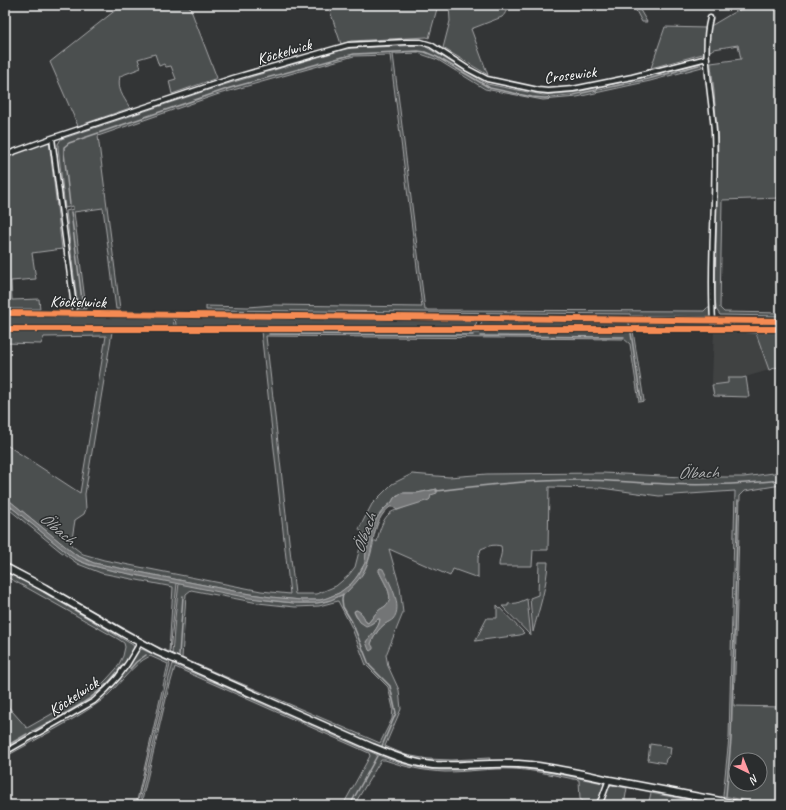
<svg xmlns="http://www.w3.org/2000/svg" width="786" height="810" viewBox="0 0 786 810" font-family="Caveat,sans-serif">
  <style>
    .built { fill: #404243 }
    .green { fill: #4c4f50; stroke: #a6a7a8; fill-rule: evenodd }
    .water { fill: #737576; stroke: #abacad }
    .lines { fill: none; stroke-linecap: round; stroke-linejoin: round }
    .stream { stroke: #abacad; stroke-width: 1.5 }
    .minor-casing { stroke: #fff; stroke-width: 7 }
    .secondary-casing { stroke: #fff; stroke-width: 9 }
    .minor { stroke: #2a2d2e; stroke-width: 4 }
    .secondary { stroke: #2a2d2e; stroke-width: 6 }
    .cycleway-casing { stroke: #2a2d2e; stroke-width: 8 }
    .cycleway { stroke: #f68b52; stroke-width: 6 }
    .labels { text-anchor: middle; stroke-width: 3; stroke-linejoin: round; paint-order: stroke }
    .street-label { font-size: 16px; fill: #fff; stroke: #2a2d2e }
    .water-label { font-size: 17px; font-style: italic; fill: #b2b3b4; stroke: #2a2d2e }
  </style>
  <rect width="100%" height="100%" fill="#333536"/>
  <filter id="ink" filterUnits="userSpaceOnUse"><feTurbulence type="fractalNoise" baseFrequency=".025" numOctaves="2"/><feDisplacementMap in="SourceGraphic" scale="8" xChannelSelector="R" yChannelSelector="G"/><feConvolveMatrix kernelMatrix="1 2 1 2 8 2 1 2 1" color-interpolation-filters="sRGB"/></filter>
  <g filter="url(#ink)">
    <path class="built" d="M 714,332 L 756,333 L 769,370 L 742,378 L 728,378 L 728,383 L 712,385 L 712,379 Z"/>
    <path class="green" d="M 122,5 L 189,5 L 217,78 L 172,94 L 169,81 L 176,79 L 171,66 L 166,67 L 164,64 L 159,66 L 155,54 L 138,59 L 141,68 L 120,76 C 117,90 123,96 130,108 L 78,126 L 50,62 Z
      M 328,5 L 438,5 L 429,38 L 427,37 L 351,41 L 341,44 Z
      M 449,5 L 506,5 C 507,10 506,13 502,17 L 471,29 L 488,75 L 443,48 L 450,21 Z
      M 633,5 L 637,5 L 647,22 L 642,22 Z
      M 756,5 L 781,5 L 781,198 L 722,200 L 720,308 L 724,312 L 781,313 L 781,316 L 720,315 L 716,309 L 715,297 L 718,145 L 714,92 L 711,65 L 711,63 L 741,59 L 738,45 L 714,49 L 708,52 L 709,27 L 736,11 Z
      M 665,27 L 706,28 L 706,53 L 651,68 Z
      M 423,45 L 487,84 L 543,95 L 577,92 L 650,76 L 700,63 L 702,67 L 650,81 L 577,97 L 543,100 L 485,89 L 438,60 L 418,53 L 393,54 L 425,310 L 704,311 L 707,308 L 711,308 L 712,317 L 711,319 L 631,319 L 630,314 L 206,310 L 206,306 L 248,307 L 273,305 L 422,307 L 390,55 L 354,56 L 219,94 L 98,136 L 120,309 L 116,309 L 103,208 L 74,212 L 86,309 L 78,309 L 66,211 L 73,209 L 73,206 L 65,208 L 58,147 L 58,144 L 61,139 L 220,86 L 342,50 L 351,48 Z
      M 49,141 L 62,249 L 32,253 L 36,279 L 11,281 L 12,300 L 39,299 L 40,309 L 5,309 L 5,156 Z
      M 5,316 L 173,318 L 175,332 L 112,332 L 85,494 L 86,509 L 84,514 L 75,520 L 71,545 L 83,554 L 104,560 L 261,591 L 290,594 L 261,331 L 177,332 L 175,318 L 477,321 L 473,333 L 480,333 L 479,331 L 482,321 L 708,323 L 711,324 L 711,332 L 633,331 L 644,401 L 639,402 L 630,344 L 624,339 L 266,336 L 295,594 L 317,594 L 336,586 L 348,576 L 355,567 L 363,536 L 370,538 L 366,552 L 365,563 L 356,578 L 351,584 L 339,593 L 327,598 L 320,600 L 301,600 L 271,597 L 244,593 L 94,563 L 76,555 L 5,497 L 5,444 L 80,493 L 106,336 L 44,337 L 41,344 L 5,343 Z
      M 718,323 L 727,323 L 730,324 L 733,332 L 714,332 L 715,324 Z
      M 735,323 L 781,324 L 781,366 L 769,370 L 756,333 L 735,332 L 733,324 Z
      M 746,377 L 749,397 L 714,396 L 712,385 L 728,383 L 728,378 L 742,378 Z
      M 781,472 L 781,485 L 745,491 L 740,496 L 734,706 L 781,707 L 781,805 L 770,805 L 723,796 L 729,738 L 735,491 L 659,496 L 601,488 L 549,487 L 548,550 L 533,550 L 532,566 L 499,566 C 499,558 503,554 501,546 C 493,544 488,546 481,549 L 478,558 L 478,578 L 453,569 L 450,576 L 389,549 L 400,587 L 403,613 L 386,655 L 388,666 L 399,690 L 401,709 L 385,746 L 406,755 L 428,759 L 451,760 L 490,758 L 489,761 L 464,763 L 428,762 L 391,753 L 173,656 L 172,654 L 175,618 L 179,583 C 225,591 269,605 315,603 C 321,603 327,602 333,599 C 337,598 340,595 344,595 C 348,590 353,586 357,581 C 367,570 371,555 374,540 L 377,542 C 379,531 384,511 398,510 L 430,497 L 437,489 L 417,493 L 405,493 L 397,495 L 394,498 L 392,502 L 384,509 L 379,515 L 375,522 L 370,536 L 361,532 L 359,529 L 372,504 L 392,484 L 412,474 L 449,477 L 487,474 L 603,473 L 682,477 L 744,477 ZM 379,571 L 389,582 L 392,589 L 390,621 C 381,625 374,635 371,644 L 366,642 C 371,635 379,628 380,619 L 378,619 L 371,624 C 362,622 356,621 354,611 L 356,610 C 361,612 364,617 366,622 L 368,623 C 372,619 374,615 378,611 C 381,608 386,607 388,603 C 394,595 382,579 379,571 ZM 191,590 L 258,603 L 295,607 L 319,606 L 338,601 L 351,626 L 366,665 L 388,687 L 393,708 L 392,719 L 380,743 L 182,658 L 186,594 ZM 736,760 L 760,760 L 760,784 L 736,784 Z
      M 5,502 L 72,557 L 79,561 L 89,565 L 110,570 L 177,583 L 170,651 L 168,653 L 165,653 L 5,564 L 5,562 L 154,645 L 169,652 L 173,587 L 101,573 L 78,564 L 60,551 L 5,506 Z
      M 539,562 L 548,562 C 547,586 539,609 533,632 L 530,598 L 538,595 Z
      M 5,572 L 26,582 L 133,645 L 134,647 C 126,671 105,691 85,705 L 5,750 L 5,703 L 27,728 L 87,694 L 101,685 L 107,679 L 117,668 L 123,656 L 125,647 L 124,643 L 118,639 L 29,589 L 5,576 Z
      M 527,599 L 531,636 L 502,606 L 508,606 L 508,604 L 517,603 Z
      M 497,605 L 524,633 L 520,635 L 475,641 L 487,618 L 497,618 Z
      M 142,649 L 169,662 L 170,665 L 137,805 L 136,805 L 168,664 L 150,656 C 131,665 118,688 101,701 C 87,711 73,719 59,727 C 41,737 23,747 5,757 L 5,754 L 86,709 C 100,699 113,688 123,674 C 129,666 133,654 142,649 Z
      M 173,664 L 378,755 C 399,763 419,770 443,770 C 465,771 487,767 510,768 C 541,769 572,777 603,783 L 605,788 L 596,805 L 589,805 L 580,799 L 579,780 C 557,776 535,770 513,769 C 490,768 468,772 445,772 C 424,771 405,767 385,760 L 381,760 L 354,805 L 343,805 L 370,756 L 369,753 L 175,667 L 166,699 L 141,805 L 139,805 L 169,678 Z
      M 650,744 L 671,747 L 670,755 L 666,759 L 665,763 L 648,760 Z
      M 611,785 L 627,788 L 624,805 L 603,805 L 601,803 L 609,787 Z
      M 651,793 L 716,805 L 708,805 L 697,803 L 696,805 L 648,805 Z"/>
    <path class="water" d="M 437,489 L 437,493 L 431,495 L 430,499 L 429,500 L 397,510 L 393,507 L 390,507 C 371,521 375,548 365,569 C 360,580 352,586 344,595 L 341,595 L 331,600 L 317,603 L 294,603 L 249,598 L 110,570 C 97,567 84,564 72,557 L 5,502 L 5,497 L 76,555 L 94,563 L 244,593 L 271,597 L 301,600 L 320,600 L 327,598 L 339,593 L 351,584 L 359,574 L 365,563 L 366,552 L 370,536 L 375,522 L 379,515 L 384,509 L 392,502 L 394,498 L 401,493 L 417,493 Z
      M 380,568 L 383,569 C 389,582 404,606 393,619 C 391,621 388,622 385,624 C 379,628 373,637 371,644 L 373,647 L 373,649 L 370,651 L 369,650 L 366,642 C 371,635 379,628 380,619 L 378,619 C 374,621 371,625 366,626 L 360,622 L 354,612 L 356,610 C 362,612 364,617 366,622 L 368,623 C 372,619 374,615 378,611 C 381,608 386,607 388,603 C 394,595 382,579 379,571 L 379,569 Z"/>
    <g class="lines">
      <path class="stream" d="M 70,205 L 64,153 L 64,147 L 69,143 L 230,88 L 354,54 L 418,51 L 425,52 L 437,57 L 490,88 L 532,97 L 545,98 L 573,95 L 648,79 L 699,65
        M 71,212 L 83,308
        M 632,316 L 709,317
        M 629,323 L 630,327
        M 631,333 L 641,400
        M 269,334 L 473,335
        M 480,336 L 624,337
        M 436,491 C 483,485 530,480 578,480 C 607,480 636,483 666,484 C 704,486 743,484 781,480
        M 343,594 L 342,600 L 343,607 L 352,622 L 368,662 L 370,666 L 390,686 L 396,713 L 382,746
        M 179,655 L 183,596
        M 130,669 L 136,662 L 146,655
        M 33,731 C 65,713 103,697 123,664
        M 5,747 L 27,734
        M 726,796 L 731,739 L 738,500
        M 350,805 L 377,756"/>
      <g class="minor-casing">
        <path id="minor" d="M 710,18 C 701,52 712,97 714,132 C 717,195 709,258 713,321
          M 5,155 L 52,138
          M 5,313 L 781,321
          M 75,314 L 52,138 L 233,78 L 348,45 L 406,42 L 421,42 L 431,45 L 468,69 L 487,79 L 538,90 L 548,91 L 573,89 L 632,77 L 707,58
          M 5,752 L 94,701 L 107,689 L 118,677 L 128,663 L 140,643
          M 598,805 L 602,798 L 609,779"/>
      </g>
      <g class="secondary-casing">
        <path id="secondary" d="M 5,567 L 45,588 L 123,633 L 158,652 L 372,747 C 392,755 411,763 433,765 C 465,767 497,761 530,765 C 557,768 583,774 610,780 C 654,788 697,797 741,805"/>
      </g>
      <use href="#minor" class="minor"/>
      <use href="#secondary" class="secondary"/>
      <g class="cycleway-casing">
        <path id="cycleway" d="M 5,313 L 781,321
          M 5,329 L 781,329"/>
      </g>
      <use href="#cycleway" class="cycleway"/>
    </g>
  </g>
  <g class="labels">
    <g class="street-label">
      <text transform="translate(284 51) rotate(-16)" y="6">Köckelwick</text>
      <text transform="translate(570 74) rotate(-7)" y="6">Crosewick</text>
      <text transform="translate(78 301) rotate(1)" y="6">Köckelwick</text>
      <text transform="translate(73 696) rotate(-34)" y="6">Köckelwick</text>
    </g>
    <g class="water-label">
      <text transform="translate(698 472) rotate(-1)" y="6">Ölbach</text>
      <text transform="translate(58 528) rotate(40)" y="6">Ölbach</text>
      <text transform="translate(364 533) rotate(-70)" y="6">Ölbach</text>
    </g>
  </g>
  <rect width="786" height="810" fill="none" stroke="#2a2d2e" stroke-width="20"/>
  <rect x="10" y="10" width="766" height="790" fill="none" stroke="#fff" stroke-width="1.5" filter="url(#ink)"/>
  <g transform="translate(748 772) rotate(137)"><circle r="19" fill="#2a2d2e" stroke="#7f8182"/>
  <path d="M0-3L7 15L0 10L-7 15Z" fill="#ff9aa2"/>
  <text y="-6" font-size="11" font-weight="bold" text-anchor="middle" fill="#ffffff">N</text>
  </g>
</svg>
